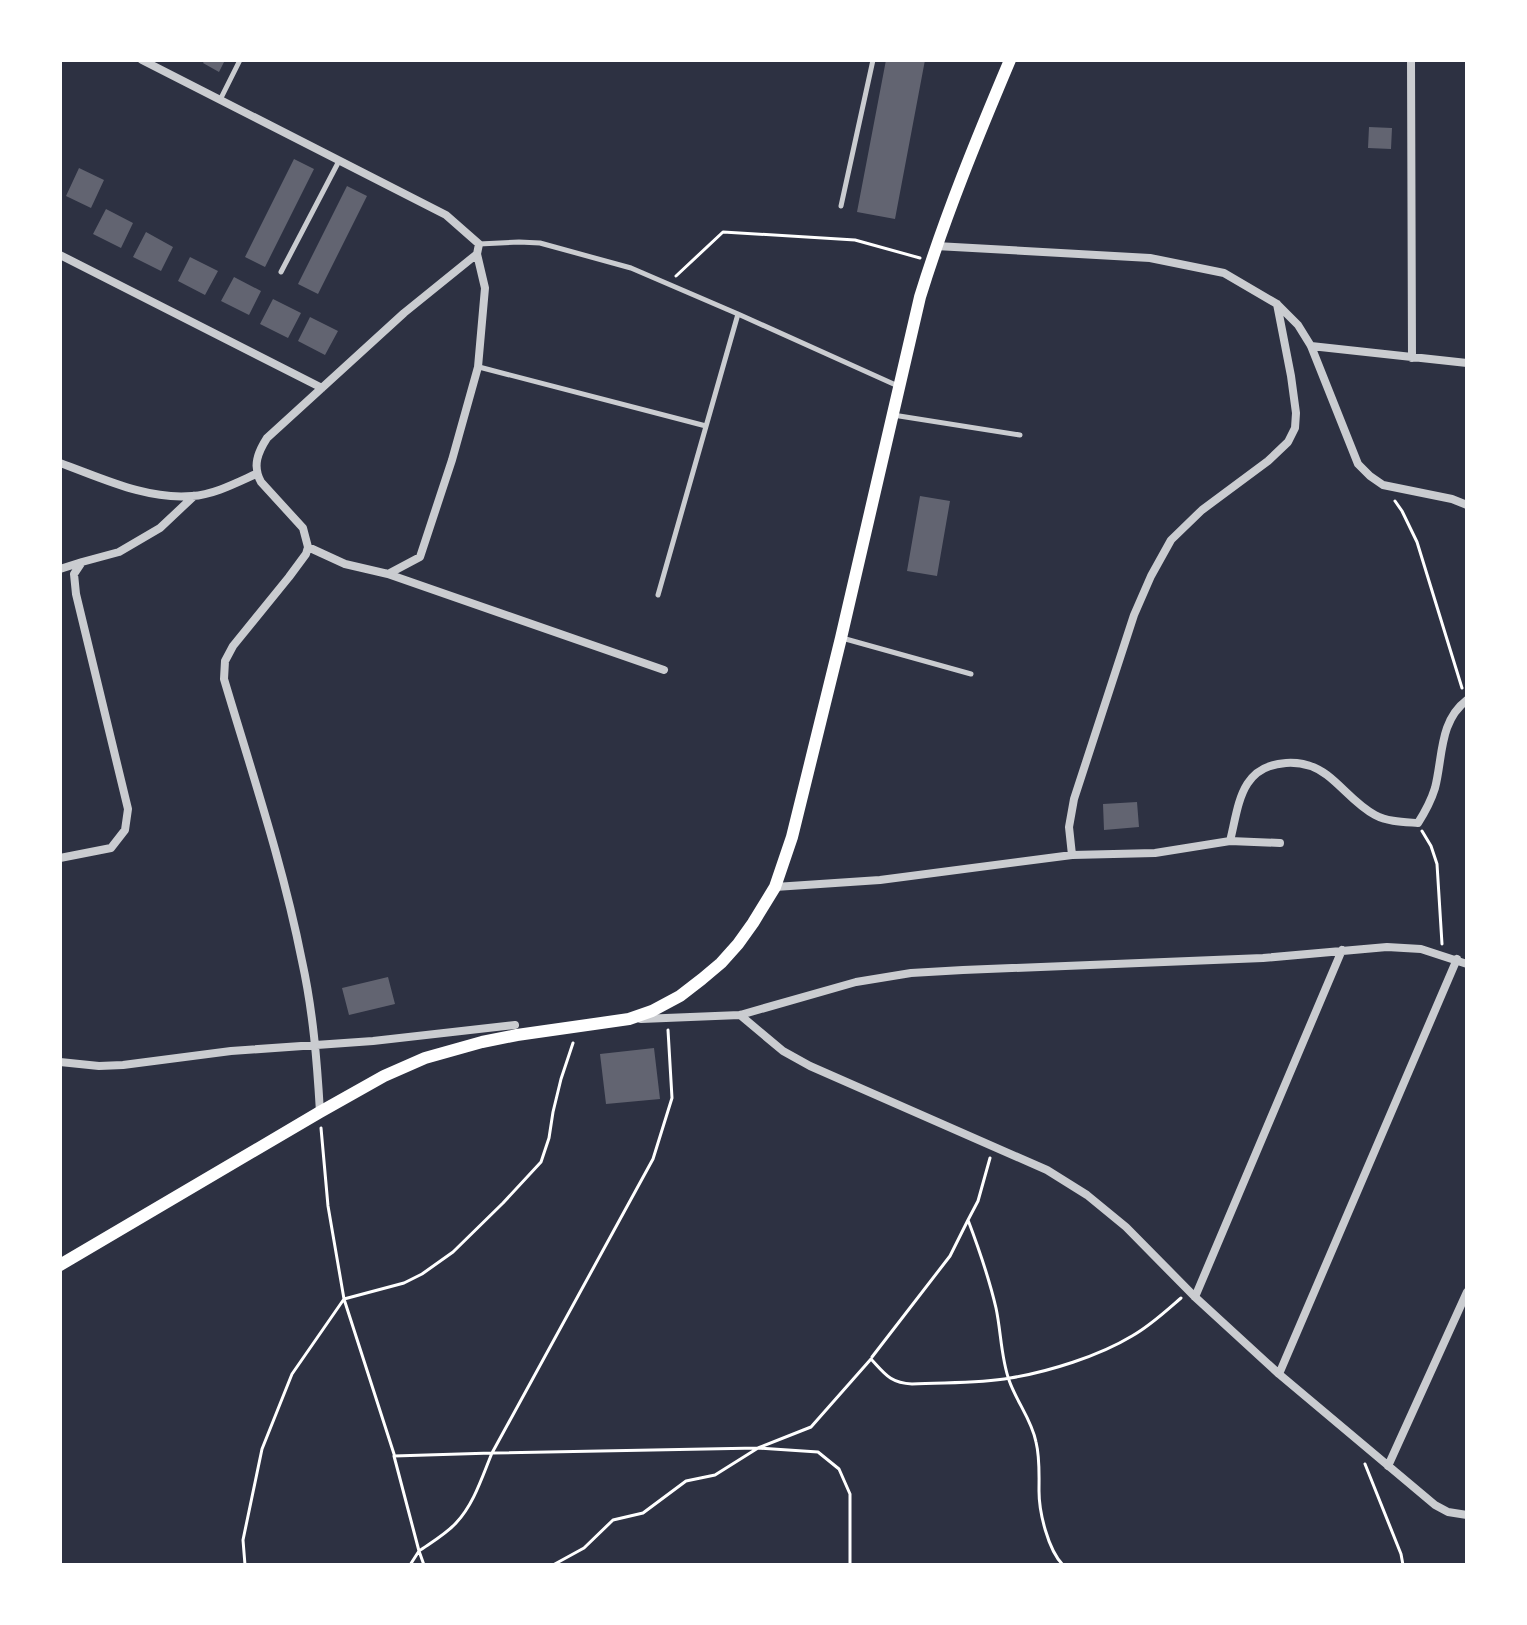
<svg xmlns="http://www.w3.org/2000/svg" width="1527" height="1625" viewBox="0 0 1527 1625" font-family="Lato,sans-serif">
  <style>
    .building { fill: #626471 }
    .lines { fill: none; stroke-linecap: round; stroke-linejoin: round }
    .path { stroke: #fff; stroke-width: 3 }
    .service { stroke: #caccd0; stroke-width: 5 }
    .minor { stroke: #caccd0; stroke-width: 8 }
    .secondary { stroke: #fff; stroke-width: 12 }
  </style>
  <rect width="100%" height="100%" fill="#2d3142"/>
  <path class="building" d="M 205,60 L 225,60 L 219,72 L 203,63 Z
    M 886,60 L 925,60 L 895,219 L 857,212 Z
    M 1369,127 L 1392,128 L 1391,149 L 1368,148 Z
    M 294,159 L 314,169 L 265,267 L 245,257 Z
    M 79,168 L 104,180 L 91,208 L 66,196 Z
    M 347,186 L 367,196 L 318,294 L 298,284 Z
    M 106,209 L 133,223 L 121,248 L 93,234 Z
    M 146,232 L 173,247 L 161,271 L 133,257 Z
    M 190,257 L 218,271 L 205,295 L 178,281 Z
    M 234,277 L 261,291 L 249,315 L 221,301 Z
    M 273,299 L 301,313 L 288,338 L 260,324 Z
    M 310,317 L 338,331 L 325,355 L 298,341 Z
    M 920,496 L 950,501 L 937,576 L 907,571 Z
    M 1137,802 L 1139,827 L 1104,830 L 1103,804 Z
    M 388,977 L 395,1004 L 349,1015 L 342,988 Z
    M 654,1048 L 660,1099 L 606,1104 L 600,1054 Z"/>
  <g class="lines">
    <path class="path" d="M 676,276 L 723,232 L 855,240 L 920,258
      M 1395,501 L 1402,511 L 1417,542 L 1462,688
      M 1422,831 L 1431,846 L 1437,864 L 1442,944
      M 321,1128 L 328,1206 L 344,1299 L 394,1454
      M 990,1158 L 978,1201 L 968,1220 C 979,1249 989,1278 996,1308 C 1001,1331 1001,1358 1009,1380 C 1016,1401 1032,1420 1036,1442 C 1040,1458 1039,1474 1039,1491 C 1039,1512 1048,1550 1063,1565
      M 872,1357 L 950,1256 L 968,1220
      M 1365,1464 L 1401,1554 L 1403,1565
      M 245,1565 L 243,1540 L 262,1449 L 292,1374 L 344,1299 L 404,1283 L 422,1274 L 453,1252 L 503,1203 L 541,1162 L 549,1138 L 553,1112 L 561,1079 L 573,1043
      M 410,1565 L 419,1551 L 394,1456 L 492,1453 L 653,1159 L 672,1098 L 668,1030
      M 424,1565 L 419,1551 C 432,1542 446,1534 456,1523 C 474,1504 482,1477 492,1453 L 758,1448 L 818,1452 L 839,1469 L 850,1494 L 850,1565
      M 553,1565 L 584,1548 L 613,1520 L 643,1513 L 686,1481 L 715,1475 L 758,1448 L 811,1427 L 871,1359 C 885,1374 890,1383 912,1384 C 944,1382 978,1384 1010,1378 C 1048,1372 1099,1356 1132,1336 C 1150,1326 1166,1311 1181,1298"/>
    <path class="service" d="M 220,100 L 240,60
      M 841,206 L 873,60
      M 479,244 L 519,242 L 540,243 L 631,268 L 738,314
      M 281,272 L 339,161
      M 479,367 L 706,426
      M 893,415 L 1020,435
      M 658,595 L 738,314 L 898,386
      M 842,638 L 971,674"/>
    <path class="minor" d="M 142,60 L 446,215 L 479,244 L 477,254 L 404,313 L 267,438 C 258,452 252,466 261,482 L 303,528 L 308,547 L 306,554 L 289,577 L 233,646 L 225,661 L 224,679 C 252,773 283,865 302,961 C 313,1011 317,1061 320,1112
      M 1411,60 L 1412,358
      M 936,246 L 1150,258 L 1224,273 L 1277,304 L 1298,325 L 1311,346 L 1358,464 L 1370,476 L 1383,485 L 1452,499 L 1467,505
      M 60,255 L 322,388
      M 1311,346 L 1467,363
      M 60,463 C 102,478 146,500 192,496 C 213,495 236,483 256,474
      M 308,547 L 345,564 L 388,574 L 420,557 L 452,460 L 478,367 L 485,288 L 477,254
      M 60,569 L 82,562
      M 385,573 L 664,670
      M 1230,841 C 1239,805 1240,766 1286,763 C 1301,762 1315,766 1327,775 C 1344,788 1356,805 1375,815 C 1388,822 1404,822 1418,823 C 1425,812 1431,801 1435,788 C 1443,757 1439,721 1467,700
      M 1072,855 L 1069,827 L 1074,799 L 1134,615 L 1151,576 L 1171,540 L 1202,510 L 1268,461 L 1288,442 L 1295,428 L 1296,413 L 1291,376 L 1277,304
      M 60,858 L 111,848 L 125,830 L 128,809 L 76,594 L 74,574 L 82,562 L 119,552 L 160,528 L 194,496
      M 775,887 L 880,880 L 1072,855 L 1155,853 L 1230,841 L 1280,843
      M 740,1015 L 783,1051 L 810,1066 L 1047,1170 L 1087,1195 L 1126,1227 L 1195,1297 L 1279,1374 L 1435,1505 L 1448,1512 L 1467,1515
      M 641,1019 L 740,1015 L 856,982 L 911,973 L 963,970 L 1263,958 L 1387,947 L 1421,949 L 1467,964
      M 60,1062 L 99,1066 L 123,1065 L 231,1051 L 373,1041 L 515,1025
      M 1195,1297 L 1342,950
      M 1279,1374 L 1457,959
      M 1388,1466 L 1467,1292"/>
    <path class="secondary" d="M 60,1265 L 320,1112 L 384,1076 L 425,1058 L 482,1042 L 517,1035 L 629,1019 L 652,1011 L 680,996 L 702,979 L 721,963 L 738,944 L 753,923 L 775,887 L 792,837 L 841,638 L 920,297 C 945,216 977,138 1010,60"/>
  </g>
  <rect width="1527" height="1625" fill="none" stroke="#ffffff" stroke-width="124"/>
</svg>
